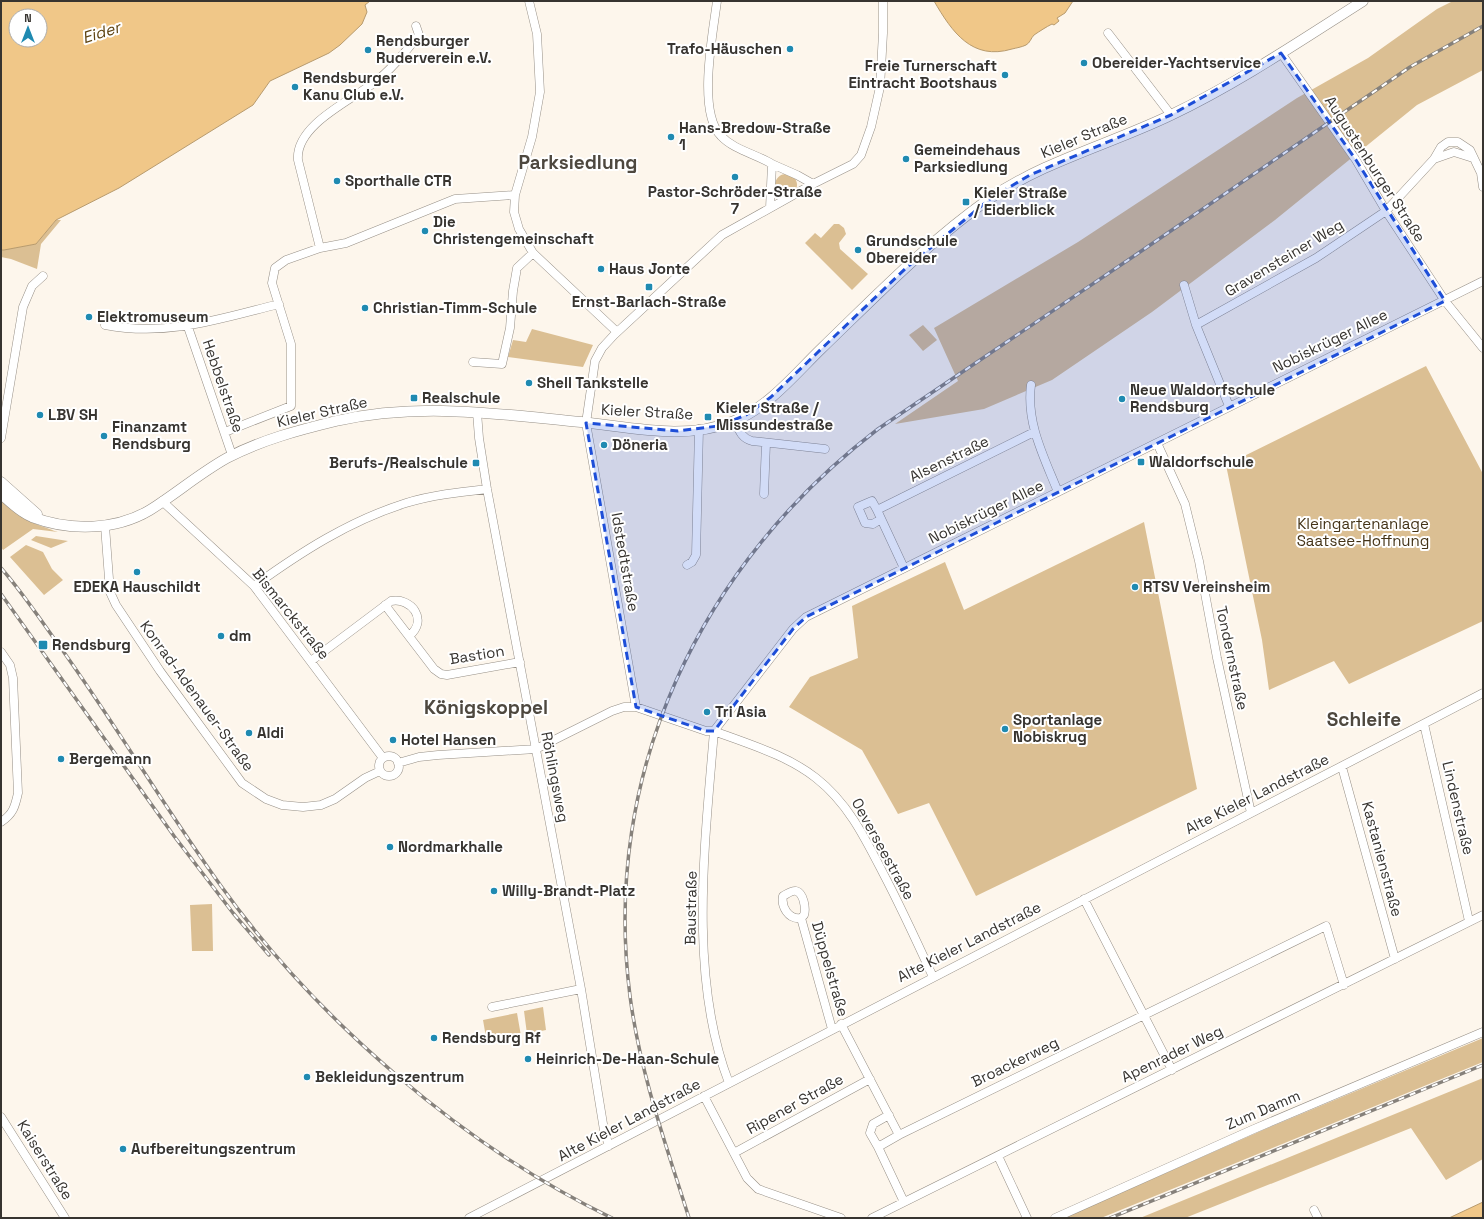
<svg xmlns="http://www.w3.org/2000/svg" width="1484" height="1219" viewBox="0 0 1484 1219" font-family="'Space Grotesk',sans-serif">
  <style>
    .green { fill: #dbbf93 }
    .water { fill: #f0c788; stroke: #b89b6e; fill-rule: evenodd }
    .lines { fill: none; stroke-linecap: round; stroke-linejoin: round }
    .minor-casing { stroke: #968f86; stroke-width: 9 }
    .major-casing { stroke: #968f86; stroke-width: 11 }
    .minor { stroke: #fff; stroke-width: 8 }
    .major { stroke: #fff; stroke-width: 10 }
    .rail-casing { stroke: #86817b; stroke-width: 3.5 }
    .rail { stroke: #fff; stroke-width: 2; stroke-dasharray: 6; stroke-linecap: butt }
    .marked { fill: #1d4ed8; fill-opacity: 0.2; stroke: #1d4ed8; stroke-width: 3; stroke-dasharray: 8 5; stroke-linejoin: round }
    .poi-dot { fill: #1f8ab1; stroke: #fff; stroke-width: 1.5 }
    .labels { text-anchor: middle; stroke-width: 4; stroke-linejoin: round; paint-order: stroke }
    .poi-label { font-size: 15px; font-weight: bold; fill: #373430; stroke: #fff; text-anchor: start }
    .street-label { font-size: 15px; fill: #373430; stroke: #fff }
    .park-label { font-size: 15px; fill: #443317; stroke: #fff }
    .water-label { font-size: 16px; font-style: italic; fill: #5f4412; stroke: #fff }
    .district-label { font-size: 19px; font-weight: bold; fill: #4e483f; stroke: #fff }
  </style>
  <rect width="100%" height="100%" fill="#fdf6ec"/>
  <path class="green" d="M 1453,1 L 1483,1 L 1483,70 L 1417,105 L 1275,220 L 1152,312 L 1052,380 L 984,409 L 895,424 L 958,381 L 934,328 L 1078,242 L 1297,98 L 1368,58 L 1437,9 Z
    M775 185a11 11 0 1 1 22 0a11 11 0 1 1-22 0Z
    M 56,220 L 61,220 L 41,244 L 37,269 L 11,259 L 1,257 L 1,250 L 36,244 Z
    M 834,224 L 839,224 L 844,228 L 846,234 L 839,243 L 840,249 L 868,274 L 852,290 L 805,243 L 815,233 L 821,238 Z
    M 923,325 L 937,340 L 923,351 L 909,335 Z
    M 532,329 L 593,345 L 583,367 L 508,357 L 513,340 L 526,342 Z
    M 1426,366 L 1483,474 L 1483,621 L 1349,684 L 1334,661 L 1269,690 L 1262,640 L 1226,465 Z
    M 1,499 C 21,519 32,523 58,532 L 33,529 L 3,550 L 1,547 Z
    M 1144,522 L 1197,789 L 976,896 L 929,803 L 898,814 L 862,750 L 789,707 L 810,677 L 858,658 L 852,606 L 945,562 L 964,610 Z
    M 36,536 L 68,541 L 51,548 L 31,540 Z
    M 26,545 L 43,552 L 52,569 L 63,580 L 44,595 L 10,557 Z
    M 212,904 L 213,951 L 192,951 L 190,905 Z
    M 543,1007 L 546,1030 L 527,1034 L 524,1011 Z
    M 517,1013 L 521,1036 L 487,1043 L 483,1020 Z
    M 1483,1038 L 1483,1062 L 1101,1218 L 1064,1218 L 1263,1130 Z
    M 1483,1078 L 1483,1159 L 1446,1180 L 1411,1128 L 1185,1218 L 1140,1218 Z"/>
  <path class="water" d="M 1,1 L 370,1 L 365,5 L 367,12 L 362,24 L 340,45 L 329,53 L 270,81 L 253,105 L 119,188 L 56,220 L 36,244 L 4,250 L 1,250 ZM 16,16 L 40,16 L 40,40 L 16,40 Z
    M 934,1 L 1073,1 L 1065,13 L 1057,18 L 1059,21 L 1054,25 L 1052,24 C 1046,27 1040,31 1034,35 C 1031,38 1030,43 1026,45 C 1022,47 1016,48 1012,49 C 972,61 952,32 934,1 Z
    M 1483,1202 L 1483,1218 L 1449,1218 Z"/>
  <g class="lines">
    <g class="minor-casing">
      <path id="minor" d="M 529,1 L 537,34 L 540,92 L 532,137 L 515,195 L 514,212 L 519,229 L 533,253 L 617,332
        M 717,1 C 713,33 697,112 721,136 C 734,150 756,154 772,164
        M 1108,33 L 1171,115
        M 1281,53 L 1356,160 L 1386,211 L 1445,301 L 1483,348
        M 1434,159 L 1454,152 L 1473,158
        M 770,208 L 772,164 L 797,175 L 813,184
        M 320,248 L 298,160 C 295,125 352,100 375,82 C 392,69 405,52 419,35 L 416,26
        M 1184,285 L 1196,325
        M 105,325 C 167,337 219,319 279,304
        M 188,327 L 232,455
        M 473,362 L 502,364 L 510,328 L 513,291 L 517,268 L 533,253
        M 1031,385 C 1026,423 1044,457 1058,492
        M 1229,406 L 1196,325 L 1316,258 L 1386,211 L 1434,159 L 1441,147 L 1448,142 L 1458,142 L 1470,150 L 1481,173 L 1483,187
        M 477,412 L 479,438 L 487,489 L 581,989 L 604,1130 L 609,1146
        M 735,421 C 739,430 741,438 752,441 L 825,449
        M 225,432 L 291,406 L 291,344 L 272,283 L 275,268 L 286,260 L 320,248 L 346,243 L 455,199 L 515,195
        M 1,438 L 23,307 L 32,286 L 43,276
        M 1157,443 L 1185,504 L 1199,561 L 1217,658 L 1251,813
        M 764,494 L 766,443
        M 162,501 L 254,586 L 383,758
        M 877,510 L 872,501 L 858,507 L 865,523 L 873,524 L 881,519
        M 105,526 L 110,592 L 116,605 L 160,671 L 242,783 L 266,799 L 282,805 L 303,807 L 321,805 L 335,799 L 365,778 L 380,771
        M 687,565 L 692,562 L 696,555 L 699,429
        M 904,568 L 877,510 L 1034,432
        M 254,586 C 301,552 349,521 406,503 C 432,495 460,492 487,489
        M 385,605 L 434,669 L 441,674 L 447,675 L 520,662
        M 1,652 L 10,665 L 13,678 L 18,793 C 15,807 13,814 1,822
        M 311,661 L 391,601 C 411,597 429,620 409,636
        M 636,707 L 586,423 L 595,361 L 602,348 L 614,335 L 722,235 L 813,184 L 853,164 L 861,155 L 871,127 L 880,87 L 883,33 L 883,1
        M 1424,724 L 1469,921
        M 714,731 L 793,629 L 806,617 L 1483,281
        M 714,731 C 705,843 688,977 729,1083
        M379 766a10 10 0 1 1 20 0a10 10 0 1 1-20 0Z
        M 398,763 L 419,757 L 438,755 L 536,749 L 612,711 L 624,707 L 636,707 L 706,731 L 714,731 C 748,744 787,755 816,778 C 848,803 865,838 883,873 C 901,907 917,942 933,977
        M 1342,767 L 1395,959
        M 1084,899 L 1172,1070
        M 801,918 C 788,920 781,906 783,896 C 787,894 792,890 796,891 C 804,893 806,909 804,915 L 801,918 L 832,1029
        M 492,1007 L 581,989
        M 841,1024 L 899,1135 L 878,1147 L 870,1133 L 873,1124 L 889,1115
        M 704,1096 L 747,1178 L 758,1189 L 841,1218
        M 1,1117 L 65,1218
        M 899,1135 L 1326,926 L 1344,985
        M 878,1147 L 904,1202
        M 734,1153 L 870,1079
        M 998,1156 L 1027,1218
        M 1314,1210 L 1318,1218
        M 469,1218 L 1483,693
        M 872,1218 L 1483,915
        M 1055,1218 L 1254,1129 L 1483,1032"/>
    </g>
    <g class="major-casing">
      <path id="major" d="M 1,482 L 37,514
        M 1,494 C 10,502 20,512 32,517 C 69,531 115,531 150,510 C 177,493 200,473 227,458 C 261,440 299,430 336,421 C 420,402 497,414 581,422 C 631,427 686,441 734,421 C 769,407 796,373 822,348 C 876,296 928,242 989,199 C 1044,161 1111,144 1171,115 C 1238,83 1300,41 1363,1"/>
    </g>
    <use href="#minor" class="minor"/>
    <use href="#major" class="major"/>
    <g class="rail-casing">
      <path id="rail" d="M 1,568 C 22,592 40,619 58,644 C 115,723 164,807 221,886 C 317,1020 463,1146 612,1218
        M 1,594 L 174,836 L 233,913 L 269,955
        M 689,1218 C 666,1145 640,1073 630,996 C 601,772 701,564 878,429 L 1137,254 L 1410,67 L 1483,26
        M 1110,1218 L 1483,1065"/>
    </g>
    <use href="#rail" class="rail"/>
  </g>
  <path class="marked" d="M 1281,53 L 1356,160 L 1445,301 L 806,617 L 793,629 L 714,731 L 706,731 L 636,707 L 586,423 L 678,431 L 718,426 L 746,415 L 771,397 L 905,269 L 991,198 L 1030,175 L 1171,115 Z"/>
  <g class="poi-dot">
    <circle cx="790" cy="49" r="4"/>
    <circle cx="368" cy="50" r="4"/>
    <circle cx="1084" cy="63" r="4"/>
    <circle cx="1005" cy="75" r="4"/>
    <circle cx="295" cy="87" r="4"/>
    <circle cx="671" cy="137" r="4"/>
    <circle cx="906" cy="159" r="4"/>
    <circle cx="735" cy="177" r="4"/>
    <circle cx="337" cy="181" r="4"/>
    <rect x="962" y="198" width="8" height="8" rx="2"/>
    <circle cx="425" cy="231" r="4"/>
    <circle cx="858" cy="250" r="4"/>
    <circle cx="601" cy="269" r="4"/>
    <rect x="645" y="283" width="8" height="8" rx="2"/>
    <circle cx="365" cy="308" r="4"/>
    <circle cx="89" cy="317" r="4"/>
    <circle cx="529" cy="383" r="4"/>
    <rect x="410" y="394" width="8" height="8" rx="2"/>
    <circle cx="1122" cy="399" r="4"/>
    <circle cx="40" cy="415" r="4"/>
    <rect x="704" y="413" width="8" height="8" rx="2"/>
    <circle cx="104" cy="436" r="4"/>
    <circle cx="604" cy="445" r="4"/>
    <rect x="1137" y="458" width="8" height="8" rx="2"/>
    <rect x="472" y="459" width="8" height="8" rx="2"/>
    <circle cx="137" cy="572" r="4"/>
    <circle cx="1135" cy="587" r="4"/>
    <circle cx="221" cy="636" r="4"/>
    <rect x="38" y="640" width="10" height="10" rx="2"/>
    <circle cx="707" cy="712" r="4"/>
    <circle cx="1005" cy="729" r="4"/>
    <circle cx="249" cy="733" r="4"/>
    <circle cx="393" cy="740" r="4"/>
    <circle cx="61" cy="759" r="4"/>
    <circle cx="390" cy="847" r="4"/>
    <circle cx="494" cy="891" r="4"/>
    <circle cx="434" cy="1038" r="4"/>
    <circle cx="528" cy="1059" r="4"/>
    <circle cx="307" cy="1077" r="4"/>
    <circle cx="123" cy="1149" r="4"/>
  </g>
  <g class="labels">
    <g class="poi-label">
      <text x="376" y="46">Rendsburger<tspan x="376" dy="17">Ruderverein e.V.</tspan></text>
      <text x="782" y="54" text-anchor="end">Trafo-Häuschen</text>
      <text x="1092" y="68">Obereider-Yachtservice</text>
      <text x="997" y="71" text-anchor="end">Freie Turnerschaft<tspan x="997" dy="17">Eintracht Bootshaus</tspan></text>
      <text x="303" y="83">Rendsburger<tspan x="303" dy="17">Kanu Club e.V.</tspan></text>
      <text x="679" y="133">Hans-Bredow-Straße<tspan x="679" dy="17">1</tspan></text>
      <text x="914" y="155">Gemeindehaus<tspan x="914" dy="17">Parksiedlung</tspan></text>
      <text x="345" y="186">Sporthalle CTR</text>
      <text x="735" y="197" text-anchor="middle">Pastor-Schröder-Straße<tspan x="735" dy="17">7</tspan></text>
      <text x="974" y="198">Kieler Straße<tspan x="974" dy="17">/ Eiderblick</tspan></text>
      <text x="433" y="227">Die<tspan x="433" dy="17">Christengemeinschaft</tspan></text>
      <text x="866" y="246">Grundschule<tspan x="866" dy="17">Obereider</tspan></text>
      <text x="609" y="274">Haus Jonte</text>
      <text x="649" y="307" text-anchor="middle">Ernst-Barlach-Straße</text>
      <text x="373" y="313">Christian-Timm-Schule</text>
      <text x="97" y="322">Elektromuseum</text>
      <text x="537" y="388">Shell Tankstelle</text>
      <text x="1130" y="395">Neue Waldorfschule<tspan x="1130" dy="17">Rendsburg</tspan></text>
      <text x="422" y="403">Realschule</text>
      <text x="716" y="413">Kieler Straße /<tspan x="716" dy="17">Missundestraße</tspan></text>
      <text x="48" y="420">LBV SH</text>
      <text x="112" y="432">Finanzamt<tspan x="112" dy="17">Rendsburg</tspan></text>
      <text x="612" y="450">Döneria</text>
      <text x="1149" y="467">Waldorfschule</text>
      <text x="468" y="468" text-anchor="end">Berufs-/Realschule</text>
      <text x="137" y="592" text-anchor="middle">EDEKA Hauschildt</text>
      <text x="1143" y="592">RTSV Vereinsheim</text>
      <text x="229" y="641">dm</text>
      <text x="52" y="650">Rendsburg</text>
      <text x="715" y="717">Tri Asia</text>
      <text x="1013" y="725">Sportanlage<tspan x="1013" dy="17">Nobiskrug</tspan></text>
      <text x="257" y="738">Aldi</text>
      <text x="401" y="745">Hotel Hansen</text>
      <text x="69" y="764">Bergemann</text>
      <text x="398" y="852">Nordmarkhalle</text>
      <text x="502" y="896">Willy-Brandt-Platz</text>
      <text x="442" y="1043">Rendsburg Rf</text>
      <text x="536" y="1064">Heinrich-De-Haan-Schule</text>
      <text x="315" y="1082">Bekleidungszentrum</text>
      <text x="131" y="1154">Aufbereitungszentrum</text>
    </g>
    <g class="street-label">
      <text transform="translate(1084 136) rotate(-23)" y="5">Kieler Straße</text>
      <text transform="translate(1375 169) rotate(57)" y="5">Augustenburger Straße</text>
      <text transform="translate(1284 258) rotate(-31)" y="5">Gravensteiner Weg</text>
      <text transform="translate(1330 341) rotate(-26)" y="5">Nobiskrüger Allee</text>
      <text transform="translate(223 386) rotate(71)" y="5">Hebbelstraße</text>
      <text transform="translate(322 412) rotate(-13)" y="5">Kieler Straße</text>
      <text transform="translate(647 412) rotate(3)" y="5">Kieler Straße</text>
      <text transform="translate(949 459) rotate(-26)" y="5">Alsenstraße</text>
      <text transform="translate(986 512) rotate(-26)" y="5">Nobiskrüger Allee</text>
      <text transform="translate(625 562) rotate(80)" y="5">Idstedtstraße</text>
      <text transform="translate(291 614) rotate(51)" y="5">Bismarckstraße</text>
      <text transform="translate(477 655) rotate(-9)" y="5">Bastion</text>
      <text transform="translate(1232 658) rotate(78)" y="5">Tondernstraße</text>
      <text transform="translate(197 696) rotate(54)" y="5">Konrad-Adenauer-Straße</text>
      <text transform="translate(555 777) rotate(79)" y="5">Röhlingsweg</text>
      <text transform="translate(1257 794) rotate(-27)" y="5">Alte Kieler Landstraße</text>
      <text transform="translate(1458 808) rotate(77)" y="5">Lindenstraße</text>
      <text transform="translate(883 849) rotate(61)" y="5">Oeverseestraße</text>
      <text transform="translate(1382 859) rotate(75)" y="5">Kastanienstraße</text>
      <text transform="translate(691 908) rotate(-89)" y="5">Baustraße</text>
      <text transform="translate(969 942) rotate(-27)" y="5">Alte Kieler Landstraße</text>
      <text transform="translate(830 969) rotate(74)" y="5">Düppelstraße</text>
      <text transform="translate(1172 1054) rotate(-26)" y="5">Apenrader Weg</text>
      <text transform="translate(1015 1062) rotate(-26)" y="5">Broackerweg</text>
      <text transform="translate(795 1104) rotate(-29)" y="5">Ripener Straße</text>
      <text transform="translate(1263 1110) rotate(-23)" y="5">Zum Damm</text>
      <text transform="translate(629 1120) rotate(-28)" y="5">Alte Kieler Landstraße</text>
      <text transform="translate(45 1160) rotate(58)" y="5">Kaiserstraße</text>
    </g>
    <g class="park-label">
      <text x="1363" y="529">Kleingartenanlage<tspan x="1363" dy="17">Saatsee-Hoffnung</tspan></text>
    </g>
    <g class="water-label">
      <text transform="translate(101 32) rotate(-17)" y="6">Eider</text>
    </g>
    <g class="district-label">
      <text x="578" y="169">Parksiedlung</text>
      <text x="486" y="714">Königskoppel</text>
      <text x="1364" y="726">Schleife</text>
    </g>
  </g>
  <rect width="1484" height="1219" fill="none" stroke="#373430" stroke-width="4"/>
  <g transform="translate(28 28)"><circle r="19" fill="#ffffff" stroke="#afaeac"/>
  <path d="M0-3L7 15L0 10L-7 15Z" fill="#1f8ab1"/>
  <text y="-6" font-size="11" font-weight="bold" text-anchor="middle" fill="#373430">N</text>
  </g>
</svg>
